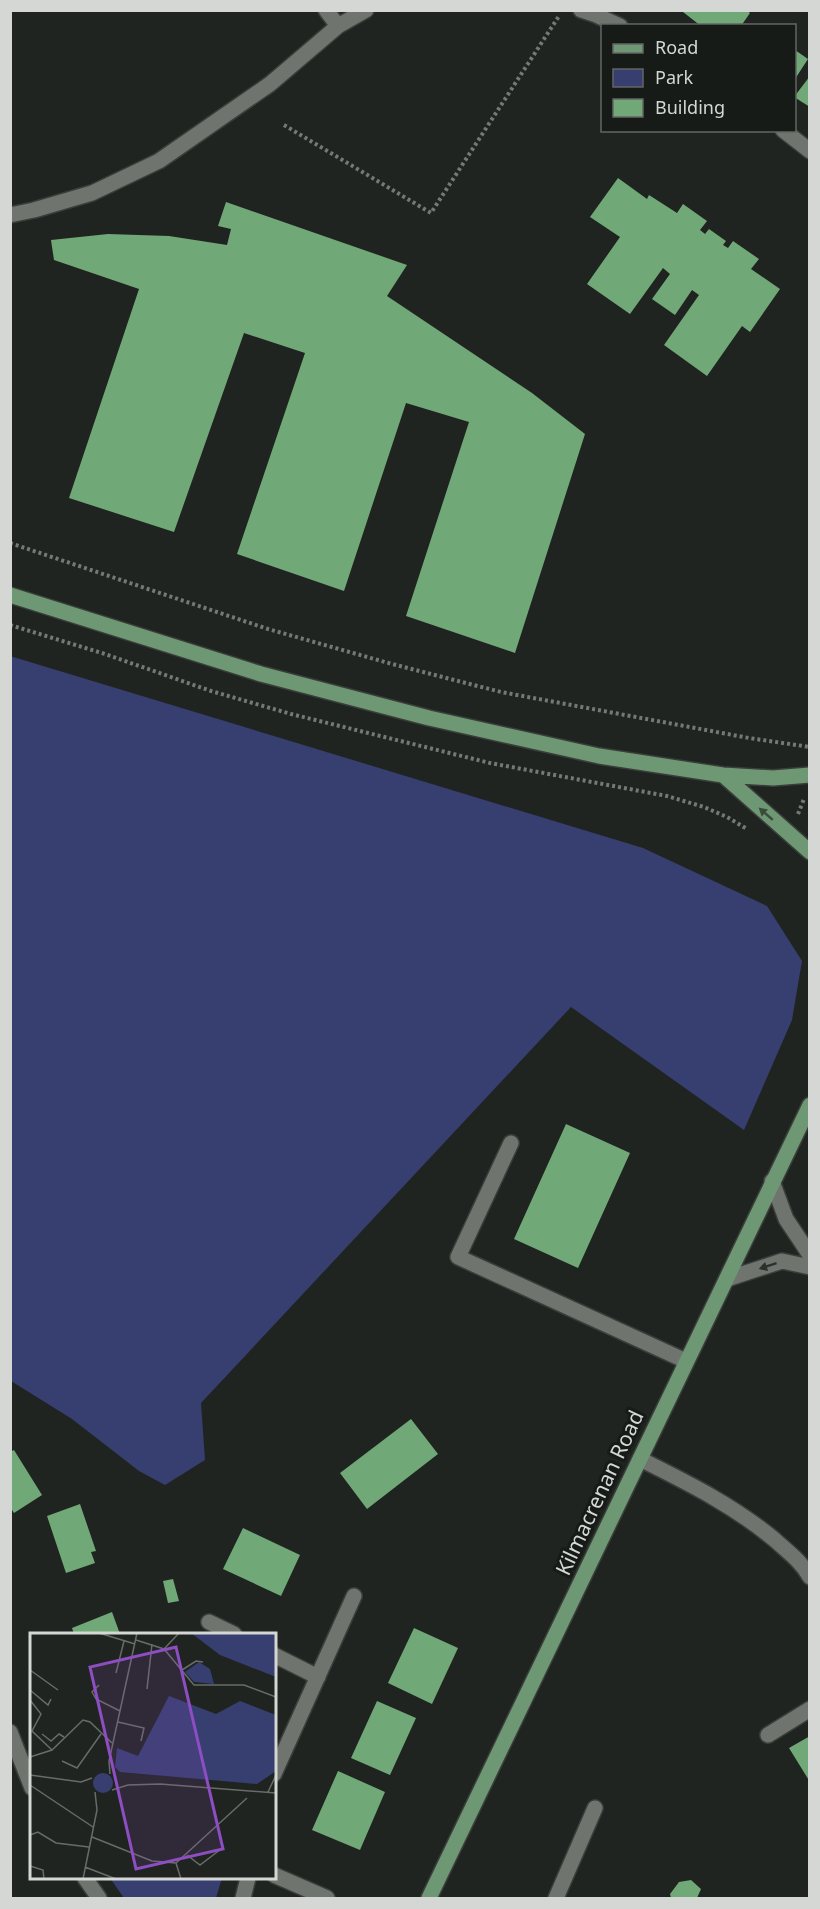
<svg xmlns="http://www.w3.org/2000/svg" width="820" height="1909" viewBox="0 0 820 1909" font-family="'Noto Sans',sans-serif">
  <style>
    .green { fill: #373e70 }
    .building { fill: #71a877 }
    .lines { fill: none; stroke-linecap: round; stroke-linejoin: round }
    .minor-casing { stroke: #3a3e3a; stroke-width: 18 }
    .major-casing { stroke: #3a3e3a; stroke-width: 18 }
    .path { stroke: #757975; stroke-width: 4; stroke-dasharray: 3 3; stroke-linecap: butt }
    .minor { stroke: #6f746f; stroke-width: 15 }
    .major { stroke: #6e9773; stroke-width: 15 }
    .oneway { fill: #3a4d3c }
    .oneway2 { fill: #2d312d }
    .labels { text-anchor: middle; stroke-width: 6; stroke-linejoin: round; paint-order: stroke }
    .street-label { font-size: 21px; fill: #d4d7d4; stroke: #171b17 }
    .inset-road { fill: none; stroke: #686c68; stroke-width: 1.5 }
    .view { fill: #8d4ec3; fill-opacity: 0.15; stroke: #8d4ec3; stroke-width: 3 }
    .inset-edge { fill: none; stroke: #d4d7d4; stroke-width: 3 }
  </style>
  <rect width="100%" height="100%" fill="#202420"/>
  <path class="green" d="M 10,656 L 643,848 L 767,906 L 802,961 L 792,1020 L 744,1130 L 571,1007 L 201,1403 L 205,1460 L 165,1485 L 139,1471 L 72,1419 L 11,1381 Z
    M 110,1878 L 222,1878 L 216,1898 L 124,1898 Z"/>
  <path class="building" d="M 685,10 L 746,10 L 750,13 L 741,26 L 701,26 L 683,12 Z
    M 795,50 L 808,59 L 795,79 Z
    M 810,76 L 810,107 L 794,97 Z
    M 618,178 L 647,199 L 649,195 L 677,213 L 683,204 L 707,221 L 700,230 L 705,234 L 709,229 L 726,241 L 723,245 L 728,248 L 733,241 L 759,259 L 751,269 L 780,289 L 750,332 L 742,326 L 707,376 L 664,345 L 699,295 L 692,290 L 675,315 L 652,299 L 670,274 L 663,268 L 630,314 L 587,284 L 620,237 L 590,217 Z
    M 226,202 L 407,265 L 387,296 L 532,393 L 585,434 L 515,653 L 406,616 L 469,422 L 406,403 L 344,591 L 237,554 L 305,353 L 244,333 L 174,532 L 69,498 L 139,289 L 54,260 L 51,240 L 108,234 L 169,236 L 227,245 L 231,229 L 218,226 Z
    M 566,1124 L 630,1153 L 578,1268 L 514,1239 Z
    M 411,1419 L 438,1454 L 367,1509 L 340,1473 Z
    M 14,1450 L 42,1495 L 14,1513 L 10,1507 L 10,1452 Z
    M 80,1504 L 96,1551 L 91,1552 L 95,1563 L 66,1573 L 47,1516 Z
    M 243,1528 L 300,1555 L 281,1596 L 223,1569 Z
    M 173,1579 L 179,1601 L 168,1603 L 163,1581 Z
    M 112,1612 L 120,1634 L 74,1634 L 72,1628 Z
    M 414,1628 L 458,1648 L 432,1704 L 388,1683 Z
    M 377,1701 L 416,1718 L 390,1775 L 351,1758 Z
    M 810,1736 L 810,1782 L 789,1748 Z
    M 338,1771 L 385,1792 L 360,1850 L 312,1830 Z
    M 691,1880 L 701,1889 L 697,1898 L 671,1898 L 670,1894 L 679,1882 Z"/>
  <g class="lines">
    <g class="minor-casing">
      <path id="minor" d="M 326,10 L 338,26
        M 581,10 L 596,15 L 620,26
        M 783,130 L 810,151
        M 10,215 L 34,210 L 92,193 L 159,161 L 270,84 L 338,26 L 366,10
        M 511,1143 L 458,1257 L 686,1361
        M 772,1181 L 786,1219 L 810,1255
        M 727,1279 L 782,1261 L 810,1267
        M 640,1459 C 688,1483 733,1505 775,1540 C 788,1552 801,1561 810,1577
        M 209,1622 L 234,1634
        M 274,1655 L 318,1677
        M 10,1732 L 32,1788
        M 768,1735 L 810,1709
        M 274,1774 L 354,1596
        M 274,1875 L 327,1898
        M 85,1878 L 99,1898
        M 243,1898 L 248,1878
        M 556,1898 L 595,1808"/>
    </g>
    <g class="major-casing">
      <path id="major" d="M 10,595 L 261,674 L 429,718 L 599,756 L 723,775 L 773,778 L 810,775
        M 723,775 L 810,852
        M 429,1898 L 810,1105"/>
    </g>
    <path class="path" d="M 284,125 L 431,213 L 559,16
      M 10,543 L 268,629 L 392,664 L 501,692 L 749,738 L 810,747
      M 10,625 L 105,654 L 211,691 L 291,714 L 490,763 L 667,796 L 704,807 L 727,817 L 747,829
      M 798,814 L 804,799"/>
    <use href="#minor" class="minor"/>
    <use href="#major" class="major"/>
  </g>
  <defs><path id="oneway-solid" d="M-6-.8H1V-3.2L6.5 0L1 3.2V.8H-6Z" transform="scale(1.5)"/></defs>
  <use class="oneway" href="#oneway-solid" transform="translate(766 814) rotate(-139)"/>
  <use class="oneway2" href="#oneway-solid" transform="translate(768 1266) rotate(162)"/>
  <g class="labels">
    <g class="street-label">
      <text transform="translate(600 1493) rotate(-65)" y="7">Kilmacrenan Road</text>
    </g>
  </g>
  <g transform="translate(30 1633)">
    <rect width="246" height="246" fill="#202420"/>
    <path d="M 161,0 L 246,0 L 246,44 L 190,22 ZM 169,29 L 180,36 L 184,51 L 164,49 L 155,39 ZM 139,63 L 186,81 L 210,68 L 246,82 L 246,138 L 227,151 L 90,139 L 85,134 L 87,115 L 108,123 ZM63 150a10 10 0 1 1 20 0a10 10 0 1 1-20 0Z" fill="#373e70"/>
    <path class="inset-road" d="M 69,0 L 105,11M 106,7 L 134,16 L 164,52 L 214,52 L 246,64M 134,16 L 149,0M 0,37 L 28,57M 152,37 L 166,28 L 173,29M 86,40 L 94,8M 69,52 L 62,59 L 66,66 L 90,78M 117,56 L 122,11M 0,57 L 18,72 L 21,66M 0,67 L 11,81 L 2,98 L 22,117M 88,89 L 114,95 L 111,108M 12,101 L 21,108 L 29,101 L 34,104M 0,124 L 22,117 L 53,87 L 60,89 L 82,110M 32,128 L 47,135 L 71,101M 80,141 L 79,128 L 107,0M 0,142 L 51,149 L 62,145M 0,152 L 63,194M 82,157 L 98,152 L 130,151 L 246,160M 238,159 L 246,142M 0,202 L 8,199 L 26,210 L 59,214M 62,204 L 122,228 L 146,230 L 151,246M 157,222 L 170,232 L 191,216M 146,230 L 217,165M 0,233 L 13,237 L 14,246M 55,234 L 86,246M 53,246 L 67,177 L 65,159"/>
    <path class="view" d="M 146,14 L 193,216 L 106,236 L 60,34 Z"/>
    <rect width="246" height="246" class="inset-edge"/>
  </g>
  <rect width="820" height="1909" fill="none" stroke="#d4d7d4" stroke-width="24"/>
  <rect x="601" y="24" width="195" height="108" fill="#171b17" stroke="#636663" stroke-width="1.5"/>
  <rect x="613" y="44" width="30" height="9" fill="#6e9773" stroke="#636663" stroke-width="1.5"/>
  <text x="655" y="54" font-size="18" fill="#d4d7d4">Road</text>
  <rect x="613" y="69" width="30" height="18" fill="#373e70" stroke="#636663" stroke-width="1.5"/>
  <text x="655" y="84" font-size="18" fill="#d4d7d4">Park</text>
  <rect x="613" y="99" width="30" height="18" fill="#71a877" stroke="#636663" stroke-width="1.5"/>
  <text x="655" y="114" font-size="18" fill="#d4d7d4">Building</text>
</svg>
